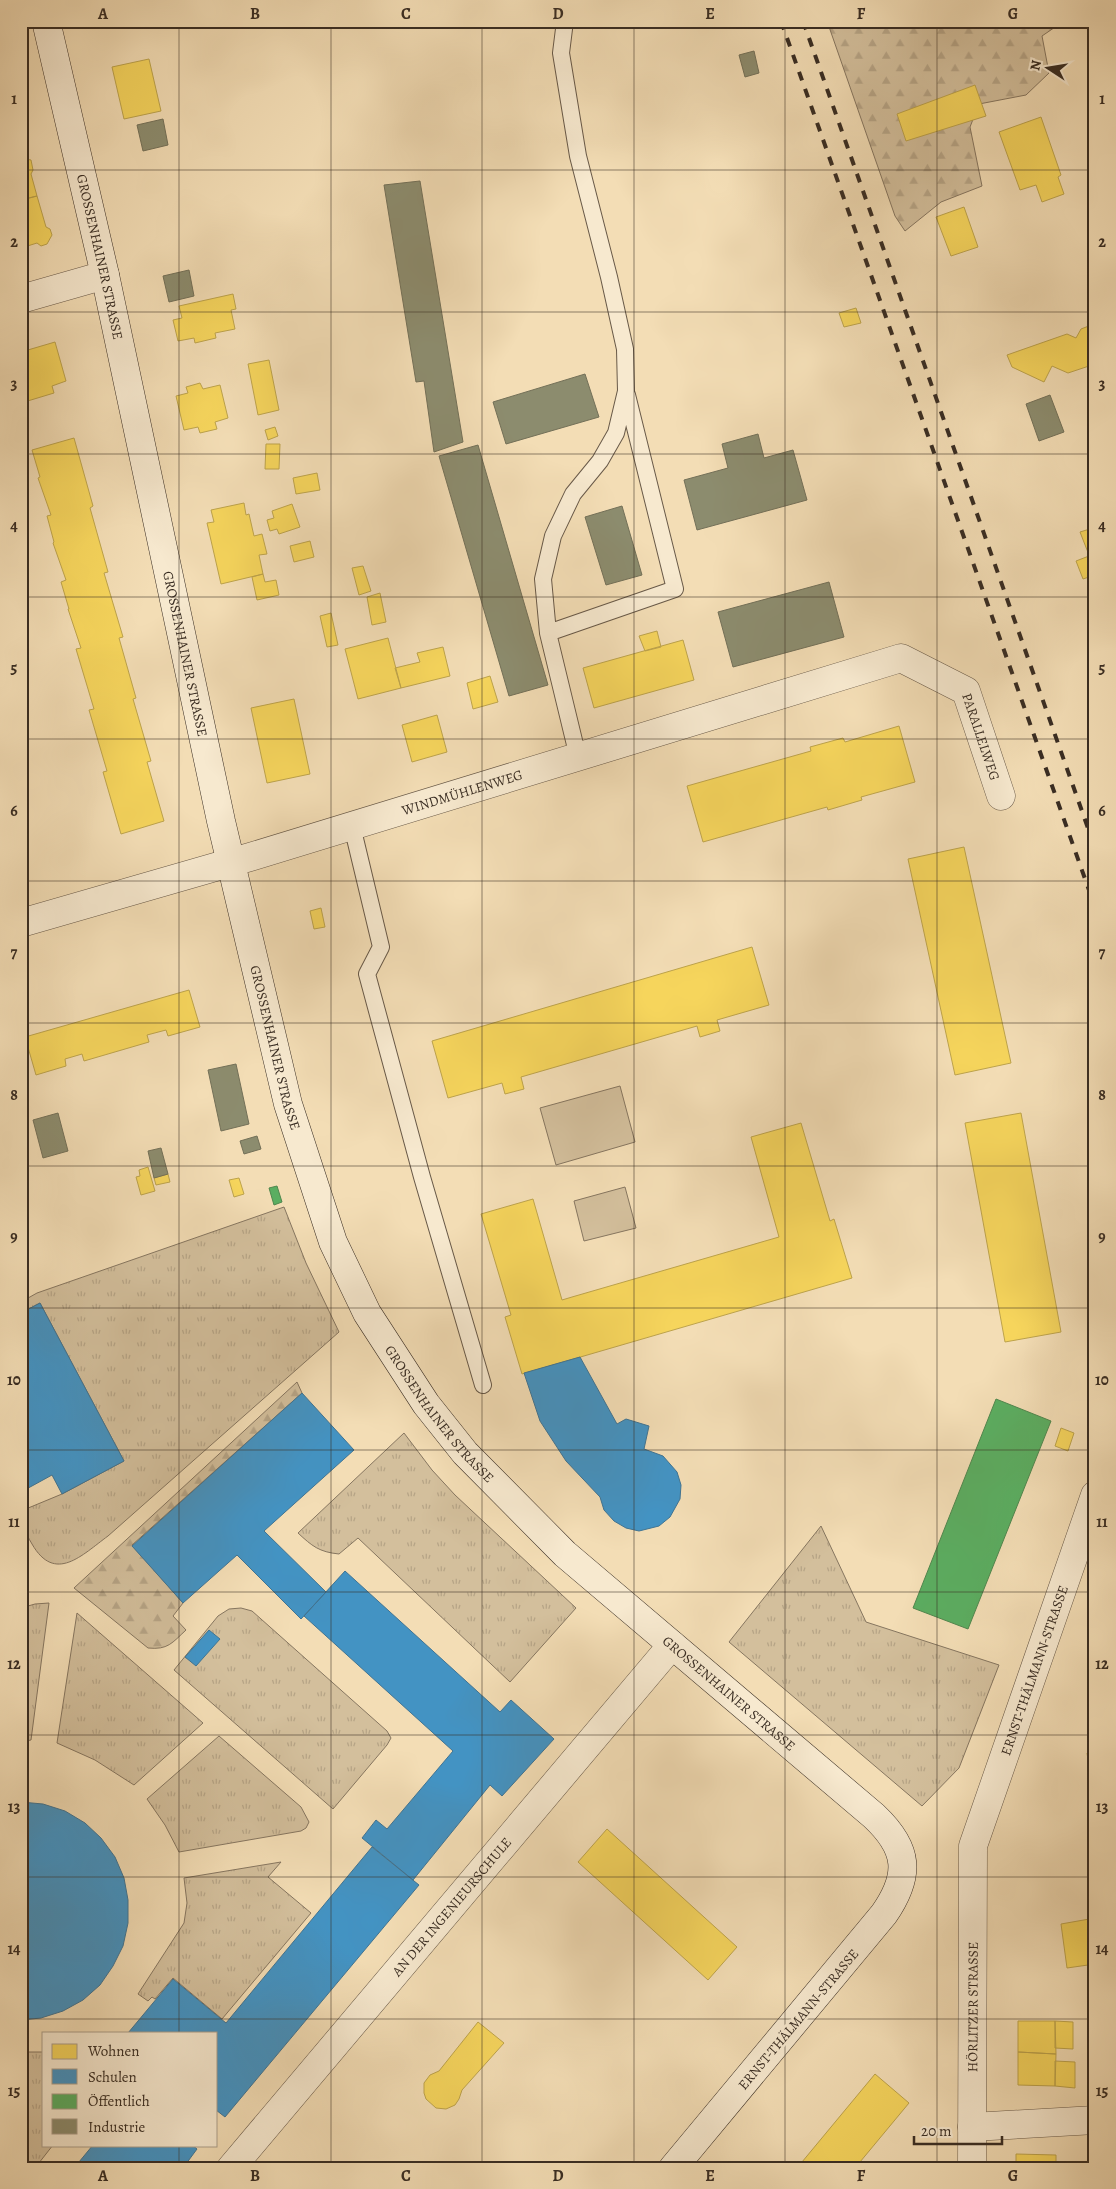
<svg xmlns="http://www.w3.org/2000/svg" width="1116" height="2189" viewBox="0 0 1116 2189" font-family="Alegreya,serif">
  <style>
    .grass { fill: url(#grass-tufts); stroke: #867660 }
    .forest { fill: url(#forest-firs); stroke: #867660 }
    .garden { fill: #d3bf9c; stroke: #867660 }
    .homes { fill: #f6d55c; stroke: #bda34b }
    .schools { fill: #4393c3; stroke: #407493 }
    .public { fill: #5aae61; stroke: #50874e }
    .industry { fill: #8c8c6e; stroke: #737058 }
    .lines { fill: none; stroke-linecap: round; stroke-linejoin: round }
    .service-casing { stroke: #685948; stroke-width: 18 }
    .minor-casing { stroke: #685948; stroke-width: 29 }
    .secondary-casing { stroke: #392d23; stroke-width: 29 }
    .service { stroke: #f7e9cf; stroke-width: 16 }
    .minor { stroke: #f7e9cf; stroke-width: 28 }
    .secondary { stroke: #f7e9cf; stroke-width: 28 }
    .rail { stroke: #392d23; stroke-width: 4; stroke-dasharray: 9 9; stroke-linecap: butt }
    .grid { fill: none; stroke: #392d23; stroke-width: 1; stroke-opacity: 0.55 }
    .labels { text-anchor: middle; stroke-width: 5; stroke-linejoin: round; paint-order: stroke }
    .street-label { font-size: 14px; fill: #392d23; stroke: #f7e9cf }
    .neatline { fill: none; stroke: #392d23; stroke-width: 2 }
    .grid-label { font-size: 16px; text-anchor: middle; font-weight: bold; fill: #392d23 }
  </style>
  <defs>
    <pattern id="grass-tufts" width="24" height="20" patternUnits="userSpaceOnUse" patternTransform="scale(1.25)"><rect width="24" height="20" fill="#d3bf9c"/><path d="M3 7l-1-3M5 7V3M7 7l1-3M15 17l-1-3M17 17v-4M19 17l1-3" fill="none" stroke="#b6a486"/></pattern>
    <pattern id="forest-firs" width="22" height="20" patternUnits="userSpaceOnUse" patternTransform="scale(1.25)"><rect width="22" height="20" fill="#d3bf9c"/><path d="M5 1l3.5 6h-7zM16 11l3.5 6h-7z" fill="#b6a486"/></pattern>
  </defs>
  <rect width="100%" height="100%" fill="#f3ddb5"/>
  <filter id="stains"><feTurbulence type="fractalNoise" baseFrequency=".004" numOctaves="4"/><feColorMatrix values="0 0 0 0 .2 0 0 0 0 .09 0 0 0 0 .02 0 0 0 .5 -.17"/></filter>
  <radialGradient id="worn" r=".72"><stop offset=".6" stop-color="#630" stop-opacity="0"/><stop offset="1" stop-color="#630" stop-opacity=".3"/></radialGradient>
  <path class="grass" d="M 284,1207 L 306,1263 L 339,1332 L 108,1536 C 82,1555 55,1584 32,1544 C 25,1532 21,1525 21,1511 L 62,1494 L 124,1461 L 40,1303 L 21,1313 L 21,1302 L 37,1293 Z
    M 404,1433 L 432,1470 L 455,1495 L 576,1608 L 510,1682 L 358,1538 L 339,1554 C 319,1552 312,1546 298,1533 Z
    M 821,1526 L 866,1622 L 999,1665 L 959,1768 L 922,1806 L 729,1642 Z
    M 49,1603 L 31,1740 L 21,1742 L 21,1608 L 35,1604 Z
    M 241,1608 L 252,1611 L 387,1731 L 391,1738 L 387,1745 L 333,1809 L 174,1670 L 218,1616 L 229,1609 Z
    M 77,1613 L 203,1723 L 134,1785 L 95,1760 L 57,1743 Z
    M 219,1736 L 301,1807 L 309,1822 L 306,1828 L 301,1831 L 179,1852 L 165,1825 L 147,1799 Z
    M 281,1862 L 268,1877 L 311,1913 L 222,2019 L 173,1978 L 155,1999 L 152,1997 L 148,2001 L 138,1994 L 184,1923 L 187,1903 L 184,1878 Z
    M 21,2052 L 44,2052 L 44,2145 L 53,2145 L 35,2168 L 21,2168 Z"/>
  <path class="forest" d="M 827,21 L 1064,21 L 1042,36 L 1049,73 L 1026,95 L 979,104 L 970,127 L 982,186 L 941,202 L 905,231 L 895,216 Z
    M 297,1382 L 302,1393 L 132,1545 L 183,1603 L 173,1616 L 186,1630 C 172,1643 168,1650 148,1648 L 74,1588 Z"/>
  <path class="garden" d="M 620,1086 L 635,1142 L 556,1165 L 540,1108 Z
    M 625,1187 L 636,1228 L 584,1241 L 574,1201 Z"/>
  <path class="homes" d="M 932,21 L 959,21 L 960,22 L 934,28 Z
    M 149,59 L 161,111 L 124,119 L 112,67 Z
    M 975,85 L 986,116 L 906,141 L 897,114 Z
    M 1095,95 L 1095,112 L 1089,97 Z
    M 1041,117 L 1061,175 L 1058,177 L 1064,194 L 1042,202 L 1036,185 L 1020,190 L 999,132 Z
    M 25,154 L 26,159 L 31,160 L 33,170 L 31,174 L 37,196 L 21,200 L 21,155 Z
    M 37,196 L 46,227 L 50,229 L 52,235 L 47,244 L 41,246 L 37,243 L 21,248 L 21,200 Z
    M 964,207 L 978,247 L 951,256 L 936,217 Z
    M 233,294 L 236,309 L 231,310 L 235,329 L 215,333 L 216,338 L 195,343 L 194,338 L 178,341 L 173,320 L 182,318 L 179,306 Z
    M 856,308 L 861,323 L 844,327 L 839,313 Z
    M 1094,324 L 1095,364 L 1068,373 L 1052,366 L 1044,382 L 1012,367 L 1007,355 L 1067,334 L 1076,338 L 1081,329 Z
    M 55,342 L 66,381 L 52,386 L 54,393 L 21,403 L 21,352 Z
    M 269,360 L 279,410 L 258,415 L 248,364 Z
    M 200,383 L 203,389 L 220,385 L 228,418 L 215,422 L 217,429 L 200,433 L 198,427 L 184,430 L 176,396 L 188,393 L 186,387 Z
    M 1095,394 L 1095,410 L 1090,395 Z
    M 275,427 L 278,436 L 268,440 L 265,430 Z
    M 74,438 L 93,506 L 90,508 L 108,572 L 104,573 L 123,637 L 119,638 L 136,698 L 133,699 L 151,761 L 147,762 L 164,821 L 121,834 L 103,772 L 107,771 L 89,710 L 94,709 L 76,649 L 81,648 L 68,609 L 69,609 L 61,582 L 66,580 L 53,543 L 54,542 L 47,516 L 51,515 L 38,478 L 40,477 L 32,450 Z
    M 266,444 L 280,444 L 279,469 L 265,469 Z
    M 317,473 L 320,490 L 296,494 L 293,478 Z
    M 244,503 L 246,515 L 249,514 L 254,536 L 262,534 L 267,554 L 259,555 L 263,574 L 221,584 L 207,523 L 214,522 L 211,510 Z
    M 292,504 L 300,527 L 279,534 L 277,529 L 270,531 L 267,520 L 274,518 L 272,511 Z
    M 1093,528 L 1095,553 L 1089,555 L 1080,532 Z
    M 310,541 L 314,557 L 294,562 L 290,546 Z
    M 1089,556 L 1095,575 L 1083,579 L 1076,561 Z
    M 363,566 L 371,591 L 359,595 L 352,568 Z
    M 263,574 L 265,582 L 276,580 L 279,595 L 257,600 L 252,577 Z
    M 380,593 L 386,622 L 372,625 L 367,597 Z
    M 331,613 L 338,645 L 327,647 L 320,616 Z
    M 657,631 L 661,647 L 645,651 L 639,636 Z
    M 388,638 L 401,688 L 358,699 L 345,649 Z
    M 683,640 L 694,680 L 594,708 L 583,668 Z
    M 443,647 L 450,676 L 401,688 L 395,668 L 420,662 L 417,653 Z
    M 490,676 L 498,702 L 473,709 L 467,683 Z
    M 294,699 L 310,774 L 267,783 L 251,708 Z
    M 437,715 L 447,752 L 412,762 L 402,725 Z
    M 899,726 L 915,782 L 861,797 L 862,800 L 828,810 L 827,807 L 703,842 L 687,786 L 811,751 L 810,747 L 843,738 L 845,742 Z
    M 964,847 L 1011,1063 L 955,1075 L 908,859 Z
    M 321,908 L 325,927 L 314,929 L 310,911 Z
    M 752,947 L 769,1005 L 717,1020 L 720,1031 L 700,1037 L 697,1026 L 521,1077 L 524,1089 L 505,1094 L 502,1083 L 448,1098 L 432,1041 Z
    M 189,990 L 200,1027 L 168,1036 L 166,1030 L 147,1035 L 149,1042 L 84,1061 L 82,1054 L 65,1059 L 66,1066 L 36,1075 L 25,1037 Z
    M 1021,1113 L 1061,1332 L 1005,1342 L 965,1123 Z
    M 801,1123 L 830,1221 L 834,1219 L 852,1278 L 522,1374 L 505,1317 L 511,1315 L 481,1214 L 533,1199 L 562,1300 L 572,1297 L 779,1237 L 751,1137 Z
    M 148,1167 L 155,1191 L 141,1195 L 136,1177 L 140,1176 L 139,1170 Z
    M 168,1174 L 170,1182 L 156,1185 L 154,1178 Z
    M 239,1178 L 244,1194 L 234,1197 L 229,1180 Z
    M 1061,1428 L 1074,1433 L 1068,1451 L 1055,1446 Z
    M 1095,1752 L 1095,1778 L 1091,1779 L 1087,1753 Z
    M 607,1829 L 737,1947 L 708,1980 L 578,1862 Z
    M 1095,1918 L 1095,1964 L 1067,1968 L 1061,1924 Z
    M 1018,2021 L 1055,2021 L 1056,2054 L 1018,2052 Z
    M 1055,2021 L 1073,2022 L 1073,2049 L 1055,2048 Z
    M 478,2022 L 504,2043 L 462,2090 L 459,2099 L 455,2105 L 446,2109 L 436,2108 L 426,2099 L 424,2093 L 424,2083 L 430,2075 L 439,2071 Z
    M 1018,2052 L 1056,2054 L 1055,2086 L 1018,2085 Z
    M 1055,2061 L 1075,2062 L 1075,2088 L 1055,2086 Z
    M 875,2074 L 909,2103 L 855,2168 L 797,2168 Z
    M 1016,2154 L 1056,2155 L 1056,2168 L 1016,2168 Z"/>
  <path class="schools" d="M 40,1303 L 124,1461 L 62,1494 L 52,1475 L 21,1492 L 21,1313 Z
    M 580,1357 L 617,1424 L 626,1419 L 649,1426 L 644,1449 L 663,1456 L 677,1472 L 681,1485 L 680,1499 L 670,1517 L 659,1526 L 639,1531 L 626,1528 L 614,1521 L 604,1510 L 600,1497 L 566,1461 L 540,1421 L 524,1373 Z
    M 302,1393 L 354,1450 L 264,1531 L 326,1592 L 301,1619 L 237,1555 L 183,1603 L 132,1546 Z
    M 345,1571 L 500,1712 L 511,1700 L 554,1739 L 502,1796 L 490,1785 L 413,1880 L 362,1838 L 376,1820 L 387,1829 L 453,1751 L 304,1616 Z
    M 209,1630 L 220,1639 L 196,1666 L 185,1657 Z
    M 21,1802 L 43,1804 L 65,1811 L 85,1823 L 101,1838 L 115,1857 L 124,1878 L 128,1900 L 128,1923 L 123,1946 L 113,1966 L 100,1985 L 83,2000 L 63,2011 L 41,2018 L 21,2020 Z
    M 372,1847 L 419,1885 L 225,2117 L 216,2110 L 216,2033 L 128,2033 L 173,1979 L 226,2023 Z
    M 93,2145 L 192,2145 L 197,2149 L 183,2168 L 74,2168 Z"/>
  <path class="public" d="M 277,1186 L 282,1202 L 274,1205 L 269,1188 Z
    M 996,1399 L 1051,1421 L 968,1629 L 913,1608 Z"/>
  <path class="industry" d="M 754,51 L 759,73 L 745,77 L 739,55 Z
    M 163,119 L 168,145 L 143,151 L 137,125 Z
    M 420,181 L 463,442 L 434,452 L 424,381 L 416,382 L 384,185 Z
    M 189,270 L 194,296 L 169,302 L 163,276 Z
    M 585,374 L 599,417 L 506,444 L 493,402 Z
    M 1050,395 L 1064,432 L 1039,441 L 1026,404 Z
    M 758,434 L 764,458 L 793,450 L 807,500 L 697,530 L 684,480 L 728,468 L 722,444 Z
    M 478,445 L 548,685 L 509,696 L 439,456 Z
    M 622,506 L 642,575 L 606,585 L 585,517 Z
    M 1095,554 L 1095,571 L 1089,556 Z
    M 829,582 L 844,637 L 733,667 L 718,612 Z
    M 236,1064 L 249,1124 L 221,1131 L 208,1070 Z
    M 58,1113 L 68,1151 L 43,1158 L 33,1120 Z
    M 257,1136 L 261,1149 L 244,1154 L 240,1141 Z
    M 161,1148 L 168,1174 L 154,1178 L 148,1151 Z
    M 1095,1994 L 1095,2010 L 1090,2011 L 1089,1995 Z"/>
  <g class="lines">
    <g class="service-casing">
      <path id="service" d="M 565,21 L 561,53 L 578,156 L 609,277 L 625,349 L 626,391 L 616,433 L 600,461 L 573,494 L 553,536 L 543,579 L 548,633 L 578,757
        M 548,633 L 675,589 L 627,395
        M 352,826 L 381,947 L 367,974 L 422,1177 L 483,1385"/>
    </g>
    <g class="minor-casing">
      <g id="minor">
        <path d="M 21,299 L 105,275"/>
        <path id="s1" d="M 21,923 L 250,857 L 901,658 L 966,691 L 1001,796"/>
        <path d="M 972,2127 L 1095,2120"/>
        <path id="s2" d="M 231,2168 L 672,1645"/>
        <path id="s3" d="M 972,2168 L 973,1846 L 1095,1495"/>
      </g>
    </g>
    <g class="secondary-casing">
      <g id="secondary">
        <path id="s4" d="M 46,21 L 105,275 L 221,821 L 288,1104 L 333,1242 L 367,1313 L 426,1404 L 465,1453 L 565,1554 L 874,1816 C 909,1849 911,1875 884,1914 L 673,2168"/>
      </g>
    </g>
    <use href="#service" class="service"/>
    <use href="#minor" class="minor"/>
    <use href="#secondary" class="secondary"/>
    <path class="rail" d="M 781,21 L 1095,907
      M 803,21 L 1095,848"/>
  </g>
  <path class="grid" d="M 179,21 L 179,2033M 331,21 L 331,2168M 482,21 L 482,2168M 634,21 L 634,2168M 785,21 L 785,2168M 937,21 L 937,2168M 21,170 L 1095,170M 21,312 L 1095,312M 21,454 L 1095,454M 21,597 L 1095,597M 21,739 L 1095,739M 21,881 L 1095,881M 21,1023 L 1095,1023M 21,1166 L 1095,1166M 21,1308 L 1095,1308M 21,1450 L 1095,1450M 21,1592 L 1095,1592M 21,1735 L 1095,1735M 21,1877 L 1095,1877M 21,2019 L 1095,2019M 179,2145 L 179,2168"/>
  <g class="labels">
    <g class="street-label">
      <text dy="5" stroke="none"><textPath href="#s4" startOffset="242">GROSSENHAINER STRASSE</textPath></text>
      <text dy="5" stroke="none"><textPath href="#s4" startOffset="648">GROSSENHAINER STRASSE</textPath></text>
      <text dy="5" stroke="none"><textPath href="#s1" startOffset="1040">PARALLELWEG</textPath></text>
      <text dy="5" stroke="none"><textPath href="#s1" startOffset="460">WINDMÜHLENWEG</textPath></text>
      <text dy="5" stroke="none"><textPath href="#s4" startOffset="1052">GROSSENHAINER STRASSE</textPath></text>
      <text dy="5" stroke="none"><textPath href="#s4" startOffset="1458">GROSSENHAINER STRASSE</textPath></text>
      <text dy="5" stroke="none"><textPath href="#s3" startOffset="508">ERNST-THÄLMANN-STRASSE</textPath></text>
      <text dy="5" stroke="none"><textPath href="#s4" startOffset="1862">GROSSENHAINER STRASSE</textPath></text>
      <text dy="5" stroke="none"><textPath href="#s2" startOffset="342">AN DER INGENIEURSCHULE</textPath></text>
      <text dy="5" stroke="none"><textPath href="#s3" startOffset="161">HÖRLITZER STRASSE</textPath></text>
      <text transform="translate(798 2019) rotate(-50)" y="5">ERNST-THÄLMANN-STRASSE</text>
    </g>
  </g>
  <rect width="1116" height="2189" fill="none" stroke="#f3ddb5" stroke-width="55"/>
  <rect x="42" y="2032" width="175" height="115" fill="#f7e9cf" stroke="#ab9e8a"/>
  <rect x="52" y="2044" width="25" height="15" fill="#f6d55c" stroke="#ab9e8a"/>
  <text x="88" y="2056" font-size="15" fill="#392d23">Wohnen</text>
  <rect x="52" y="2069" width="25" height="15" fill="#4393c3" stroke="#ab9e8a"/>
  <text x="88" y="2082" font-size="15" fill="#392d23">Schulen</text>
  <rect x="52" y="2094" width="25" height="15" fill="#5aae61" stroke="#ab9e8a"/>
  <text x="88" y="2106" font-size="15" fill="#392d23">Öffentlich</text>
  <rect x="52" y="2119" width="25" height="15" fill="#8c8c6e" stroke="#ab9e8a"/>
  <text x="88" y="2132" font-size="15" fill="#392d23">Industrie</text>
  <g transform="translate(1048 68) rotate(282)" stroke="#f7e9cf" stroke-width="4" paint-order="stroke">
  <path d="M0-4L9 19L0 12L-9 19Z" fill="#392d23"/>
  <text y="-8" font-size="14" font-weight="bold" text-anchor="middle" fill="#392d23">N</text>
  </g>
  <path d="M914 2136v8h88v-8" fill="none" stroke="#392d23" stroke-width="2.5"/>
  <text x="921" y="2136" font-size="15" fill="#392d23" stroke="#f7e9cf" stroke-width="4" paint-order="stroke">20 m</text>
  <rect x="28" y="28" width="1060" height="2134" class="neatline"/>
  <g class="grid-label">
    <text x="103" y="19">A</text>
    <text x="255" y="19">B</text>
    <text x="406" y="19">C</text>
    <text x="558" y="19">D</text>
    <text x="710" y="19">E</text>
    <text x="861" y="19">F</text>
    <text x="1013" y="19">G</text>
    <text x="14" y="104">1</text>
    <text x="1102" y="104">1</text>
    <text x="14" y="247">2</text>
    <text x="1102" y="247">2</text>
    <text x="14" y="389">3</text>
    <text x="1102" y="389">3</text>
    <text x="14" y="531">4</text>
    <text x="1102" y="531">4</text>
    <text x="14" y="673">5</text>
    <text x="1102" y="673">5</text>
    <text x="14" y="816">6</text>
    <text x="1102" y="816">6</text>
    <text x="14" y="958">7</text>
    <text x="1102" y="958">7</text>
    <text x="14" y="1100">8</text>
    <text x="1102" y="1100">8</text>
    <text x="14" y="1242">9</text>
    <text x="1102" y="1242">9</text>
    <text x="14" y="1385">10</text>
    <text x="1102" y="1385">10</text>
    <text x="14" y="1527">11</text>
    <text x="1102" y="1527">11</text>
    <text x="14" y="1669">12</text>
    <text x="1102" y="1669">12</text>
    <text x="14" y="1812">13</text>
    <text x="1102" y="1812">13</text>
    <text x="14" y="1954">14</text>
    <text x="1102" y="1954">14</text>
    <text x="14" y="2096">15</text>
    <text x="1102" y="2096">15</text>
    <text x="103" y="2181">A</text>
    <text x="255" y="2181">B</text>
    <text x="406" y="2181">C</text>
    <text x="558" y="2181">D</text>
    <text x="710" y="2181">E</text>
    <text x="861" y="2181">F</text>
    <text x="1013" y="2181">G</text>
  </g>
  <rect width="100%" height="100%" filter="url(#stains)"/>
  <rect width="100%" height="100%" fill="url(#worn)"/>
</svg>
